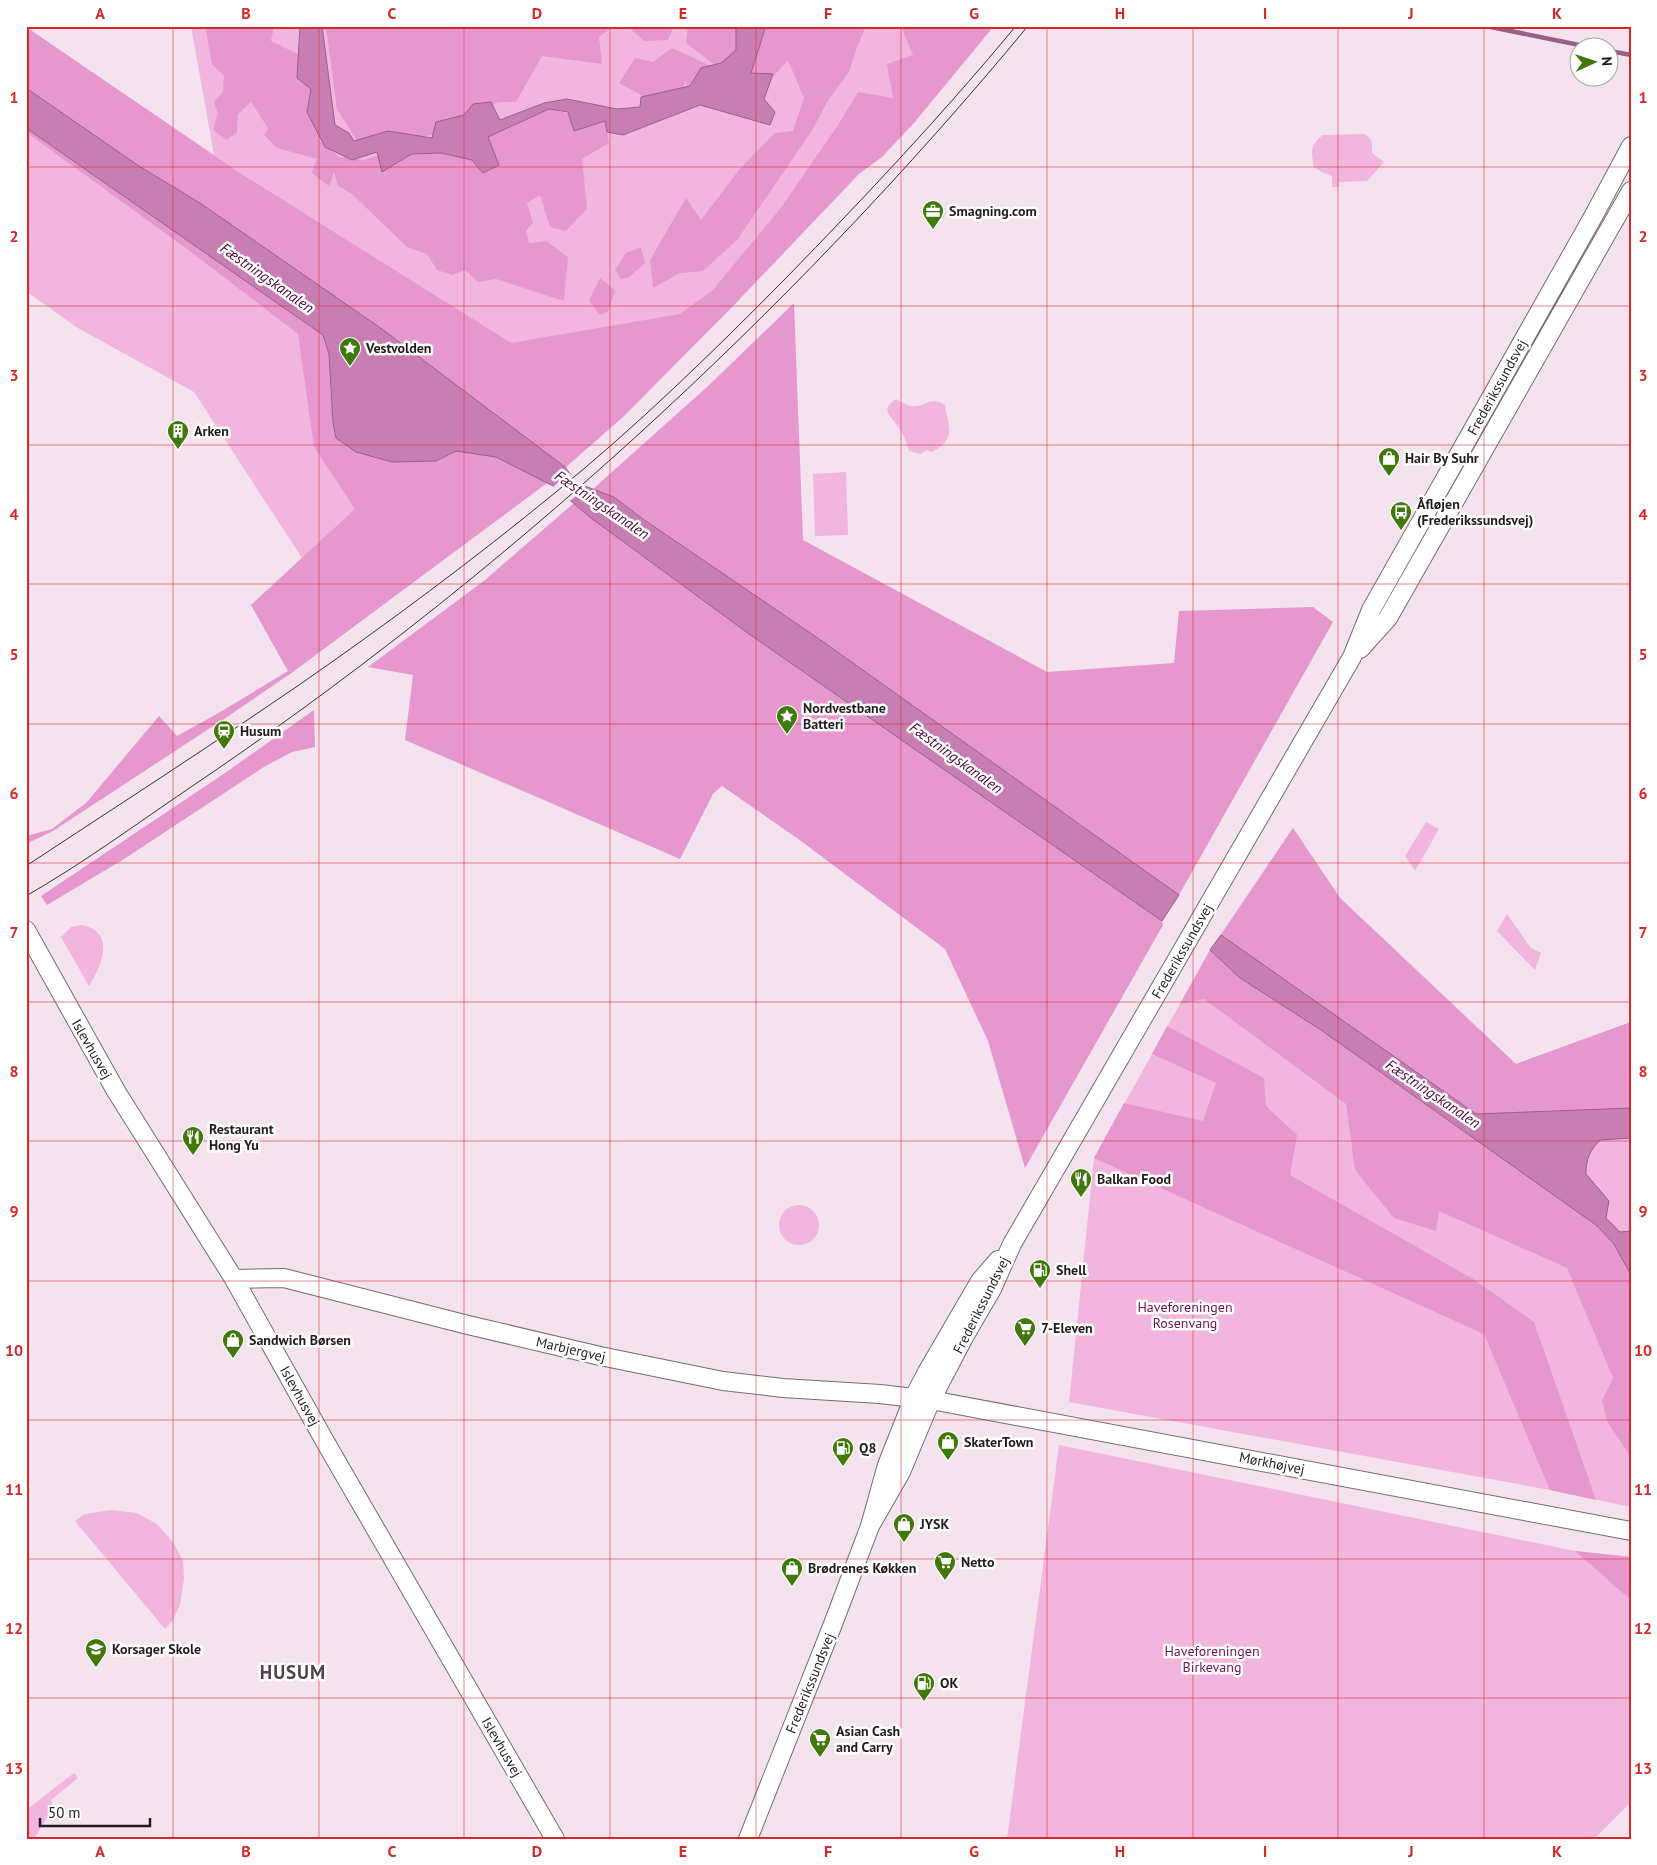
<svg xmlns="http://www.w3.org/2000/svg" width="1657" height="1865" viewBox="0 0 1657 1865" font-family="'PT Sans',sans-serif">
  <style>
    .green { fill: #f1b5de }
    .forest { fill: #e698ce }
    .water { fill: #c97eb3; stroke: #976187 }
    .pier { fill: #f4e3ee }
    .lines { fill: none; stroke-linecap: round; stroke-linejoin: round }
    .stream { stroke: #976187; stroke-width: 4.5 }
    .secondary-casing { stroke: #796a74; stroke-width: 20 }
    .secondary { stroke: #fff; stroke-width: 18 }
    .tram { stroke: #383135; stroke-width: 1 }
    .grid { fill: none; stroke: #d62828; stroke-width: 1; stroke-opacity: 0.55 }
    .labels { text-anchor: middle; stroke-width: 5; stroke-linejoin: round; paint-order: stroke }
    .poi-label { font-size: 14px; font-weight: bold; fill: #221c20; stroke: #fff; text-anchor: start }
    .street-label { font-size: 14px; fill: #221c20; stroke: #fff }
    .park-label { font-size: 14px; fill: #6d125a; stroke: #fff }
    .water-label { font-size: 15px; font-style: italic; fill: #4c063d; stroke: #fff }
    .district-label { font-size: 19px; font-weight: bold; letter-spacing: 1px; fill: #51434c; stroke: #fff }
    .neatline { fill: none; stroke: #d62828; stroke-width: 2 }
    .grid-label { font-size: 16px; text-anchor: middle; font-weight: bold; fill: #d62828 }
  </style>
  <rect width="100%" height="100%" fill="#f4e3ee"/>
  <path class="green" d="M 191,26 L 300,26 L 297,77 L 325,147 L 377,152 L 383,172 L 412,154 L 605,121 L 623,135 L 700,105 L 770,125 L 764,100 L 751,73 L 765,29 L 764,26 L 987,26 L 735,304 L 624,416 L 547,483 L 290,674 L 251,605 L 302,558 L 194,392 L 76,327 L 26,291 L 26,27 L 214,155 Z
    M 322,26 L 736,26 L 736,50 L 690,86 L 640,107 L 617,109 L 567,99 L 544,103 L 500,120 L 432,138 L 388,131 L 354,141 L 349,133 L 335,125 Z
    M 1363,134 C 1373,137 1372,143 1372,153 L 1384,162 L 1367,181 L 1339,182 L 1339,187 L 1332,187 L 1332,176 L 1322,172 L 1314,167 C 1311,153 1310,144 1323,135 Z
    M 896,399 C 900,401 906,405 911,406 C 925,408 930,395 945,405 C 948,427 958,438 932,452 L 926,450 L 921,454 L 909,451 C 906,443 904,434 899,428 C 891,416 879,410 896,399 Z
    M 846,472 L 848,535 L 815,536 L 813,474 Z
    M 1426,822 L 1439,829 L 1415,871 L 1405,856 Z
    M 1293,828 L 1340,898 L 1516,1064 L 1631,1022 L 1631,1507 L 1550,1490 L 1069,1402 L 1094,1158 L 1210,950 Z
    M 1507,914 L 1531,948 L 1541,953 L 1535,970 L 1497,931 Z
    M 82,925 C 116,932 102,965 89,986 L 61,937 L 71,927 Z
    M779 1225a20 20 0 1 1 40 0a20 20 0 1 1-40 0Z
    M 1059,1445 L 1575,1551 L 1631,1557 L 1631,1802 L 1594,1839 L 1007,1839 Z
    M 111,1510 L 137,1513 L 157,1524 L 173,1542 L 183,1561 L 184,1579 L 180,1605 L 173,1620 L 165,1629 L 75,1521 L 85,1514 Z
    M 74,1773 L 78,1778 L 51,1800 L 53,1808 L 34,1839 L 26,1839 L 26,1810 Z"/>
  <path class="forest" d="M 205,26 L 274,26 L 271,41 L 306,58 L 324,89 L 311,109 L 320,141 L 339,157 L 365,160 L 386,152 L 393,167 L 412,154 L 441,153 L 472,160 L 488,137 L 549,109 L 605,121 L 609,143 L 582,159 L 587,209 L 566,231 L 550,227 L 540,195 L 527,203 L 533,223 L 526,231 L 529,243 L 546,241 L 568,257 L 564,301 L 496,279 L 478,282 L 465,270 L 452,275 L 437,270 L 427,254 L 407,247 L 352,194 L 338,186 L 334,172 L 329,186 L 312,173 L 317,159 L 277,148 L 264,135 L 268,128 L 251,102 L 238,114 L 237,132 L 227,140 L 213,130 L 218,114 L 214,102 L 223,92 L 224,75 L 212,65 Z
    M 323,26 L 614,26 L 599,37 L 602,64 L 542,56 L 516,102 L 498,102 L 445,133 L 360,146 L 337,109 L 327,34 Z
    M 627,26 L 674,26 L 668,40 L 644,41 Z
    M 688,26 L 749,26 L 742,61 L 716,66 L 686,43 Z
    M 764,26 L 866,26 L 857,47 L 849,72 L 827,102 L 813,129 L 737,240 L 703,271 L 680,273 L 653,288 L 650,260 L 686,198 L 701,220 L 739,170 L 775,133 L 793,131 L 804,98 L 788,60 L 771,79 L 751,75 L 765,29 Z
    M 901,26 L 994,26 L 914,123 L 882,157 L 859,174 L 735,304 L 624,416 L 565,468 L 382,329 L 200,203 L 139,166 L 26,88 L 26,27 L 240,173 L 511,343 L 680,314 L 713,290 L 780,209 L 838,125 L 858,92 L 893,98 L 887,64 L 913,55 Z
    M 672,48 L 715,68 L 695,99 L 685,81 L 681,99 L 659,105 L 619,83 L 635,58 L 653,62 Z
    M 26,128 L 323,335 L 329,353 L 333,423 L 336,437 L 356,452 L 392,462 L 436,461 L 456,451 L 496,457 L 547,483 L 290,674 L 227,717 L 53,831 L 26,844 L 26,836 L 52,829 L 86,803 L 159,716 L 177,736 L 222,711 L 288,671 L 251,605 L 355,509 L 314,447 L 298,334 L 195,255 L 26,132 Z
    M 641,247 L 645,263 L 628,278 L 621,279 L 615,270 L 626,253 Z
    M 600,278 L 615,290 L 608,312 L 600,315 L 589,301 Z
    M 794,303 L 803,540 L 1047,672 L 1174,663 L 1179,611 L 1313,607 L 1333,622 L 1179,895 L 822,641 L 643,519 L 614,497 L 593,489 L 707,387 Z
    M 574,503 L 622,541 L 749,634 L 1162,921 L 1163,925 L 1025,1168 L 988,1041 L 945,949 L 801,841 L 722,786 L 713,794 L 680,859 L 405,740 L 413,675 L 368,667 L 485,580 Z
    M 314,710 L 315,747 L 292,752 L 264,767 L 124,859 L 47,905 L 41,896 L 225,773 Z
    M 1293,828 L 1340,898 L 1516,1064 L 1631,1022 L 1631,1108 L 1476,1114 L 1221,935 Z
    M 1210,950 L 1240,978 L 1321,1030 L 1405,1090 L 1579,1212 L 1596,1225 L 1614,1244 L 1631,1275 L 1631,1457 L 1608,1423 L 1602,1401 L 1613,1378 L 1567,1268 L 1439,1211 L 1436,1231 L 1394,1218 L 1355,1170 L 1346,1104 L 1204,999 L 1180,1004 Z
    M 1167,1026 L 1264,1078 L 1266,1106 L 1297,1135 L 1290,1175 L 1473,1279 L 1534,1322 L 1596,1500 L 1550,1490 L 1484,1334 L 1094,1158 L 1124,1103 L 1203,1121 L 1216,1083 L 1152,1054 Z
    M 1575,1551 L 1631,1557 L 1631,1600 Z"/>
  <path class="water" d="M 300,26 L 322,26 L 335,125 L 349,133 L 354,141 L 388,131 L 432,138 L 436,122 L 464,115 L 473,104 L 491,102 L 500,120 L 544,103 L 567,99 L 617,109 L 640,107 L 641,97 L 690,86 L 701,68 L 721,63 L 736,50 L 736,26 L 764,26 L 765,29 L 751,73 L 773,74 L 764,99 L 775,112 L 770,125 L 700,105 L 623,135 L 607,132 L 605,121 L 574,131 L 568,112 L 549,109 L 488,137 L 499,165 L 483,173 L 472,160 L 441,153 L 412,154 L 382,172 L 377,152 L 352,160 L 325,147 L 307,112 L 311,89 L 297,78 Z
    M 26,88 L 139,166 L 200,203 L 382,329 L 565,467 L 571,475 L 582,485 L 614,497 L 643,519 L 822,641 L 1179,895 L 1162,921 L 749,634 L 591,518 L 553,486 L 496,457 L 456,451 L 436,461 L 392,462 L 356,452 L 336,438 L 333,423 L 329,354 L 323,335 L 26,128 Z
    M 1221,935 L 1476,1114 L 1631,1108 L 1631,1138 L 1600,1140 C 1590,1151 1586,1158 1586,1174 L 1609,1201 L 1606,1218 L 1620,1232 L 1631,1231 L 1631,1275 L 1614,1244 L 1596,1225 L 1321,1030 L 1240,978 L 1210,950 Z"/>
  <path class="pier" d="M 569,473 L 586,487 L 570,501 L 553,487 Z"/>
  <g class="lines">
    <path class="stream" d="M 1486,26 L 1594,48
      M 1610,51 L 1631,55"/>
    <g class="secondary-casing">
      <path id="secondary" d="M 1360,649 L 1388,618 L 1631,191
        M 26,930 L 116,1091 L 234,1279 L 327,1445 L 555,1839
        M 234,1279 L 284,1278 L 468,1325 L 600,1356 L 723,1381 L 783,1388 L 880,1394 L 931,1400 L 1631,1531
        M 870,1526 L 901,1472 L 931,1400 L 964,1337 L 992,1289 L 1012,1244 L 1352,657 L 1371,610 L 1594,215 L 1631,146
        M 748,1839 L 833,1624 L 870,1526 L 887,1465 L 914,1397 L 927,1372 L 980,1281 L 998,1260"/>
    </g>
    <use href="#secondary" class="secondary"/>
    <path class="tram" d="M 26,866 C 117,806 209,747 299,685 C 387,624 473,560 556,492 C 637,426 713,352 786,278 C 865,197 943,114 1016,26
      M 26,896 C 82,864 135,825 188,789 C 500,579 788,316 1028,26"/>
  </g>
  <path class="grid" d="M 173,26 L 173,1839M 319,26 L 319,1839M 464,26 L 464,1839M 610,26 L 610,1839M 756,26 L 756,1839M 901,26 L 901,1839M 1047,26 L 1047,1839M 1193,26 L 1193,1839M 1338,26 L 1338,1839M 1484,26 L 1484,1839M 26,167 L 1631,167M 26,306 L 1631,306M 26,445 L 1631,445M 26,584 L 1631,584M 26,724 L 1631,724M 26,863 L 1631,863M 26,1002 L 1631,1002M 26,1141 L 1631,1141M 26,1281 L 1631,1281M 26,1420 L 1631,1420M 26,1559 L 1631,1559M 26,1698 L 1631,1698"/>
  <defs>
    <g id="office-pin" transform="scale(1.125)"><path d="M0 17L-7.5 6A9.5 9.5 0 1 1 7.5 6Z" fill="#40780c" stroke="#fff"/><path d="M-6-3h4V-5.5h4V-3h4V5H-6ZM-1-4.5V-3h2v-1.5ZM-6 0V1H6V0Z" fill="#fff"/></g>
    <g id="sight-pin" transform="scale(1.125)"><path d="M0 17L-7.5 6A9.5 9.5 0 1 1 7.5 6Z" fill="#40780c" stroke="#fff"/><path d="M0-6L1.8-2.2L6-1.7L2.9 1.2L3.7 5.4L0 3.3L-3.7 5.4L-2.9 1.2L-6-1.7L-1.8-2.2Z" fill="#fff"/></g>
    <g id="building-pin" transform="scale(1.125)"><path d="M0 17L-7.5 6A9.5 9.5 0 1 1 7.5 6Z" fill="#40780c" stroke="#fff"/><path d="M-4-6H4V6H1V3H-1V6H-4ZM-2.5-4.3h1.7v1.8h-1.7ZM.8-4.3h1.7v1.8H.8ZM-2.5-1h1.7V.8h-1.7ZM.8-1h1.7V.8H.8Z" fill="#fff"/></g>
    <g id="shop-pin" transform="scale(1.125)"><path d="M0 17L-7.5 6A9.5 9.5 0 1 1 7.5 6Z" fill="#40780c" stroke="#fff"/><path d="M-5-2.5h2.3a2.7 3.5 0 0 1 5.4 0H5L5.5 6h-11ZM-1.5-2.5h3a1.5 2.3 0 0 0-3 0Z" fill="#fff"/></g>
    <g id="bus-pin" transform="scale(1.125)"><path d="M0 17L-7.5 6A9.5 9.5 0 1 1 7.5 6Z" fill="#40780c" stroke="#fff"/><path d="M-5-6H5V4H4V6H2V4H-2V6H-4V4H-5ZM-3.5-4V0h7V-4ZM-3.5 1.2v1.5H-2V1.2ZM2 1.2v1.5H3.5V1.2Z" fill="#fff"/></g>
    <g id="station-pin" transform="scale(1.125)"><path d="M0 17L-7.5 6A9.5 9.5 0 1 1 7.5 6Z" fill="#40780c" stroke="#fff"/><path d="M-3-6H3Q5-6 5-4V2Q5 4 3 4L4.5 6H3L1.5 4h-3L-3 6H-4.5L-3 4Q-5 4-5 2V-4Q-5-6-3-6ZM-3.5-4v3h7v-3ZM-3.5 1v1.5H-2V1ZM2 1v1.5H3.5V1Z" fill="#fff"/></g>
    <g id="restaurant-pin" transform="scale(1.125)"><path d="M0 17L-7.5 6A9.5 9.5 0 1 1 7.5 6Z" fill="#40780c" stroke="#fff"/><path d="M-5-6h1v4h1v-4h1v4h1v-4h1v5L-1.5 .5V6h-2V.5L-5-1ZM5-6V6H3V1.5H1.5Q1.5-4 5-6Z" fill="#fff"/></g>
    <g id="fuel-pin" transform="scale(1.125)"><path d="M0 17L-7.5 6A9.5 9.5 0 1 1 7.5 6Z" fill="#40780c" stroke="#fff"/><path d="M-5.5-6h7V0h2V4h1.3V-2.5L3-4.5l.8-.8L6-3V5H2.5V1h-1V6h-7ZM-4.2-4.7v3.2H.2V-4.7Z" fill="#fff"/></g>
    <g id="supermarket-pin" transform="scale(1.125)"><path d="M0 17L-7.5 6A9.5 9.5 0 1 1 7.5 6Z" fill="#40780c" stroke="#fff"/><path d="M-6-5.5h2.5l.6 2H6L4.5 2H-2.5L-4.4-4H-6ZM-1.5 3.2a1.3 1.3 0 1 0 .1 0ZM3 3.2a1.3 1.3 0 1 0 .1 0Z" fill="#fff"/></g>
    <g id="school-pin" transform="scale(1.125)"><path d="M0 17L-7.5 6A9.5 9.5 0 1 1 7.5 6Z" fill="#40780c" stroke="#fff"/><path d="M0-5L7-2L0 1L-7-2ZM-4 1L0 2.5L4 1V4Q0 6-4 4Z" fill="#fff"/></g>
  </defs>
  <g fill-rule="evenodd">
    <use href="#office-pin" x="933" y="211"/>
    <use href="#sight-pin" x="350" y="348"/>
    <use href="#building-pin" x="178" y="431"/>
    <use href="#shop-pin" x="1389" y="458"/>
    <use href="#bus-pin" x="1401" y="512"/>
    <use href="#sight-pin" x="787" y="716"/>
    <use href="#station-pin" x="224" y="731"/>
    <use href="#restaurant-pin" x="193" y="1137"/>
    <use href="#restaurant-pin" x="1081" y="1179"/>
    <use href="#fuel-pin" x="1040" y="1270"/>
    <use href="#supermarket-pin" x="1025" y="1328"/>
    <use href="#shop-pin" x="233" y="1340"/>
    <use href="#shop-pin" x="948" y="1442"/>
    <use href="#fuel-pin" x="843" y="1448"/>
    <use href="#shop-pin" x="904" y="1524"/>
    <use href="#supermarket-pin" x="945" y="1562"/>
    <use href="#shop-pin" x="792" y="1568"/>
    <use href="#school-pin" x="96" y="1649"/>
    <use href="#fuel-pin" x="924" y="1683"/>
    <use href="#supermarket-pin" x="820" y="1739"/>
  </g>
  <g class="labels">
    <g class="poi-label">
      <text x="949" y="216">Smagning.com</text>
      <text x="366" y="353">Vestvolden</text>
      <text x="194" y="436">Arken</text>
      <text x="1405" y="463">Hair By Suhr</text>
      <text x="1417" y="509">Åfløjen<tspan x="1417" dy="16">(Frederikssundsvej)</tspan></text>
      <text x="803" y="713">Nordvestbane<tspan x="803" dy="16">Batteri</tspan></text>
      <text x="240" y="736">Husum</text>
      <text x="209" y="1134">Restaurant<tspan x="209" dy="16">Hong Yu</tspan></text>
      <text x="1097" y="1184">Balkan Food</text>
      <text x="1056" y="1275">Shell</text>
      <text x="1041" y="1333">7-Eleven</text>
      <text x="249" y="1345">Sandwich Børsen</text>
      <text x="964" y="1447">SkaterTown</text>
      <text x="859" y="1453">Q8</text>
      <text x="920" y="1529">JYSK</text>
      <text x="961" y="1567">Netto</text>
      <text x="808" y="1573">Brødrenes Køkken</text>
      <text x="112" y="1654">Korsager Skole</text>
      <text x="940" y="1688">OK</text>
      <text x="836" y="1736">Asian Cash<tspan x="836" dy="16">and Carry</tspan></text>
    </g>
    <g class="street-label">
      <text transform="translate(1497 387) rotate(-61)" y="5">Frederikssundsvej</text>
      <text transform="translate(1182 951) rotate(-60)" y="5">Frederikssundsvej</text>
      <text transform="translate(92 1049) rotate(60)" y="5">Islevhusvej</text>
      <text transform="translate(981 1305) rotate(-63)" y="5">Frederikssundsvej</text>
      <text transform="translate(571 1349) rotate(13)" y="5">Marbjergvej</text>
      <text transform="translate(300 1396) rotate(61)" y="5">Islevhusvej</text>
      <text transform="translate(1272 1463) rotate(11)" y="5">Mørkhøjvej</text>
      <text transform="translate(810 1683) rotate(-68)" y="5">Frederikssundsvej</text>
      <text transform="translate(502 1747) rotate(60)" y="5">Islevhusvej</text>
    </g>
    <g class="park-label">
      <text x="1185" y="1312">Haveforeningen<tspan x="1185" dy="16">Rosenvang</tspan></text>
      <text x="1212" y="1656">Haveforeningen<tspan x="1212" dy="16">Birkevang</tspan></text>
    </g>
    <g class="water-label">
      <text transform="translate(267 278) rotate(35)" y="5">Fæstningskanalen</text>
      <text transform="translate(602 505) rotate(34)" y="5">Fæstningskanalen</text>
      <text transform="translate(956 758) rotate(36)" y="5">Fæstningskanalen</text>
      <text transform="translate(1433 1094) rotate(34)" y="5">Fæstningskanalen</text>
    </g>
    <g class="district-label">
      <text x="293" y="1679">HUSUM</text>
    </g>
  </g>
  <rect width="1657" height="1865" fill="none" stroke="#ffffff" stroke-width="55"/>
  <g transform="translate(1594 62) rotate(87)"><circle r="24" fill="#ffffff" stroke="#a7a4a6"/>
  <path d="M0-4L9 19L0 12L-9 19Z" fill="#40780c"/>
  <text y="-8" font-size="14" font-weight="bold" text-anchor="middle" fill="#221c20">N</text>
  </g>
  <path d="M40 1818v8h110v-8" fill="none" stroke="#221c20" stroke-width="2.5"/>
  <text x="48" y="1818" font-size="15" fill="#221c20" stroke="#ffffff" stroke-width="4" paint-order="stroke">50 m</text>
  <rect x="28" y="28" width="1602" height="1810" class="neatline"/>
  <g class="grid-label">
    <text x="100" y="19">A</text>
    <text x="246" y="19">B</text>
    <text x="392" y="19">C</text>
    <text x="537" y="19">D</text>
    <text x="683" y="19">E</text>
    <text x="828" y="19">F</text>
    <text x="974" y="19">G</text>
    <text x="1120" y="19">H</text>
    <text x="1265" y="19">I</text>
    <text x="1411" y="19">J</text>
    <text x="1557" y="19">K</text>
    <text x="14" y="103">1</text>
    <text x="1643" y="103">1</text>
    <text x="14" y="242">2</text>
    <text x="1643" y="242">2</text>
    <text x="14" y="381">3</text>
    <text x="1643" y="381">3</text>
    <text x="14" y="520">4</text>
    <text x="1643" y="520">4</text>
    <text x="14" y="660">5</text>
    <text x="1643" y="660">5</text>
    <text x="14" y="799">6</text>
    <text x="1643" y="799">6</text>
    <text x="14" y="938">7</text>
    <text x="1643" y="938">7</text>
    <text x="14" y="1077">8</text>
    <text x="1643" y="1077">8</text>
    <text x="14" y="1217">9</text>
    <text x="1643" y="1217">9</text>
    <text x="14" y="1356">10</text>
    <text x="1643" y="1356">10</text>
    <text x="14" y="1495">11</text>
    <text x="1643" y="1495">11</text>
    <text x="14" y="1634">12</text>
    <text x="1643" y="1634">12</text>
    <text x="14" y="1774">13</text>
    <text x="1643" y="1774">13</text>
    <text x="100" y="1857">A</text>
    <text x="246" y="1857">B</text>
    <text x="392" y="1857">C</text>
    <text x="537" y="1857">D</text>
    <text x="683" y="1857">E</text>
    <text x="828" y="1857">F</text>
    <text x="974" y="1857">G</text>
    <text x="1120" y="1857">H</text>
    <text x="1265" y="1857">I</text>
    <text x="1411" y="1857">J</text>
    <text x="1557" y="1857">K</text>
  </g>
</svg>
